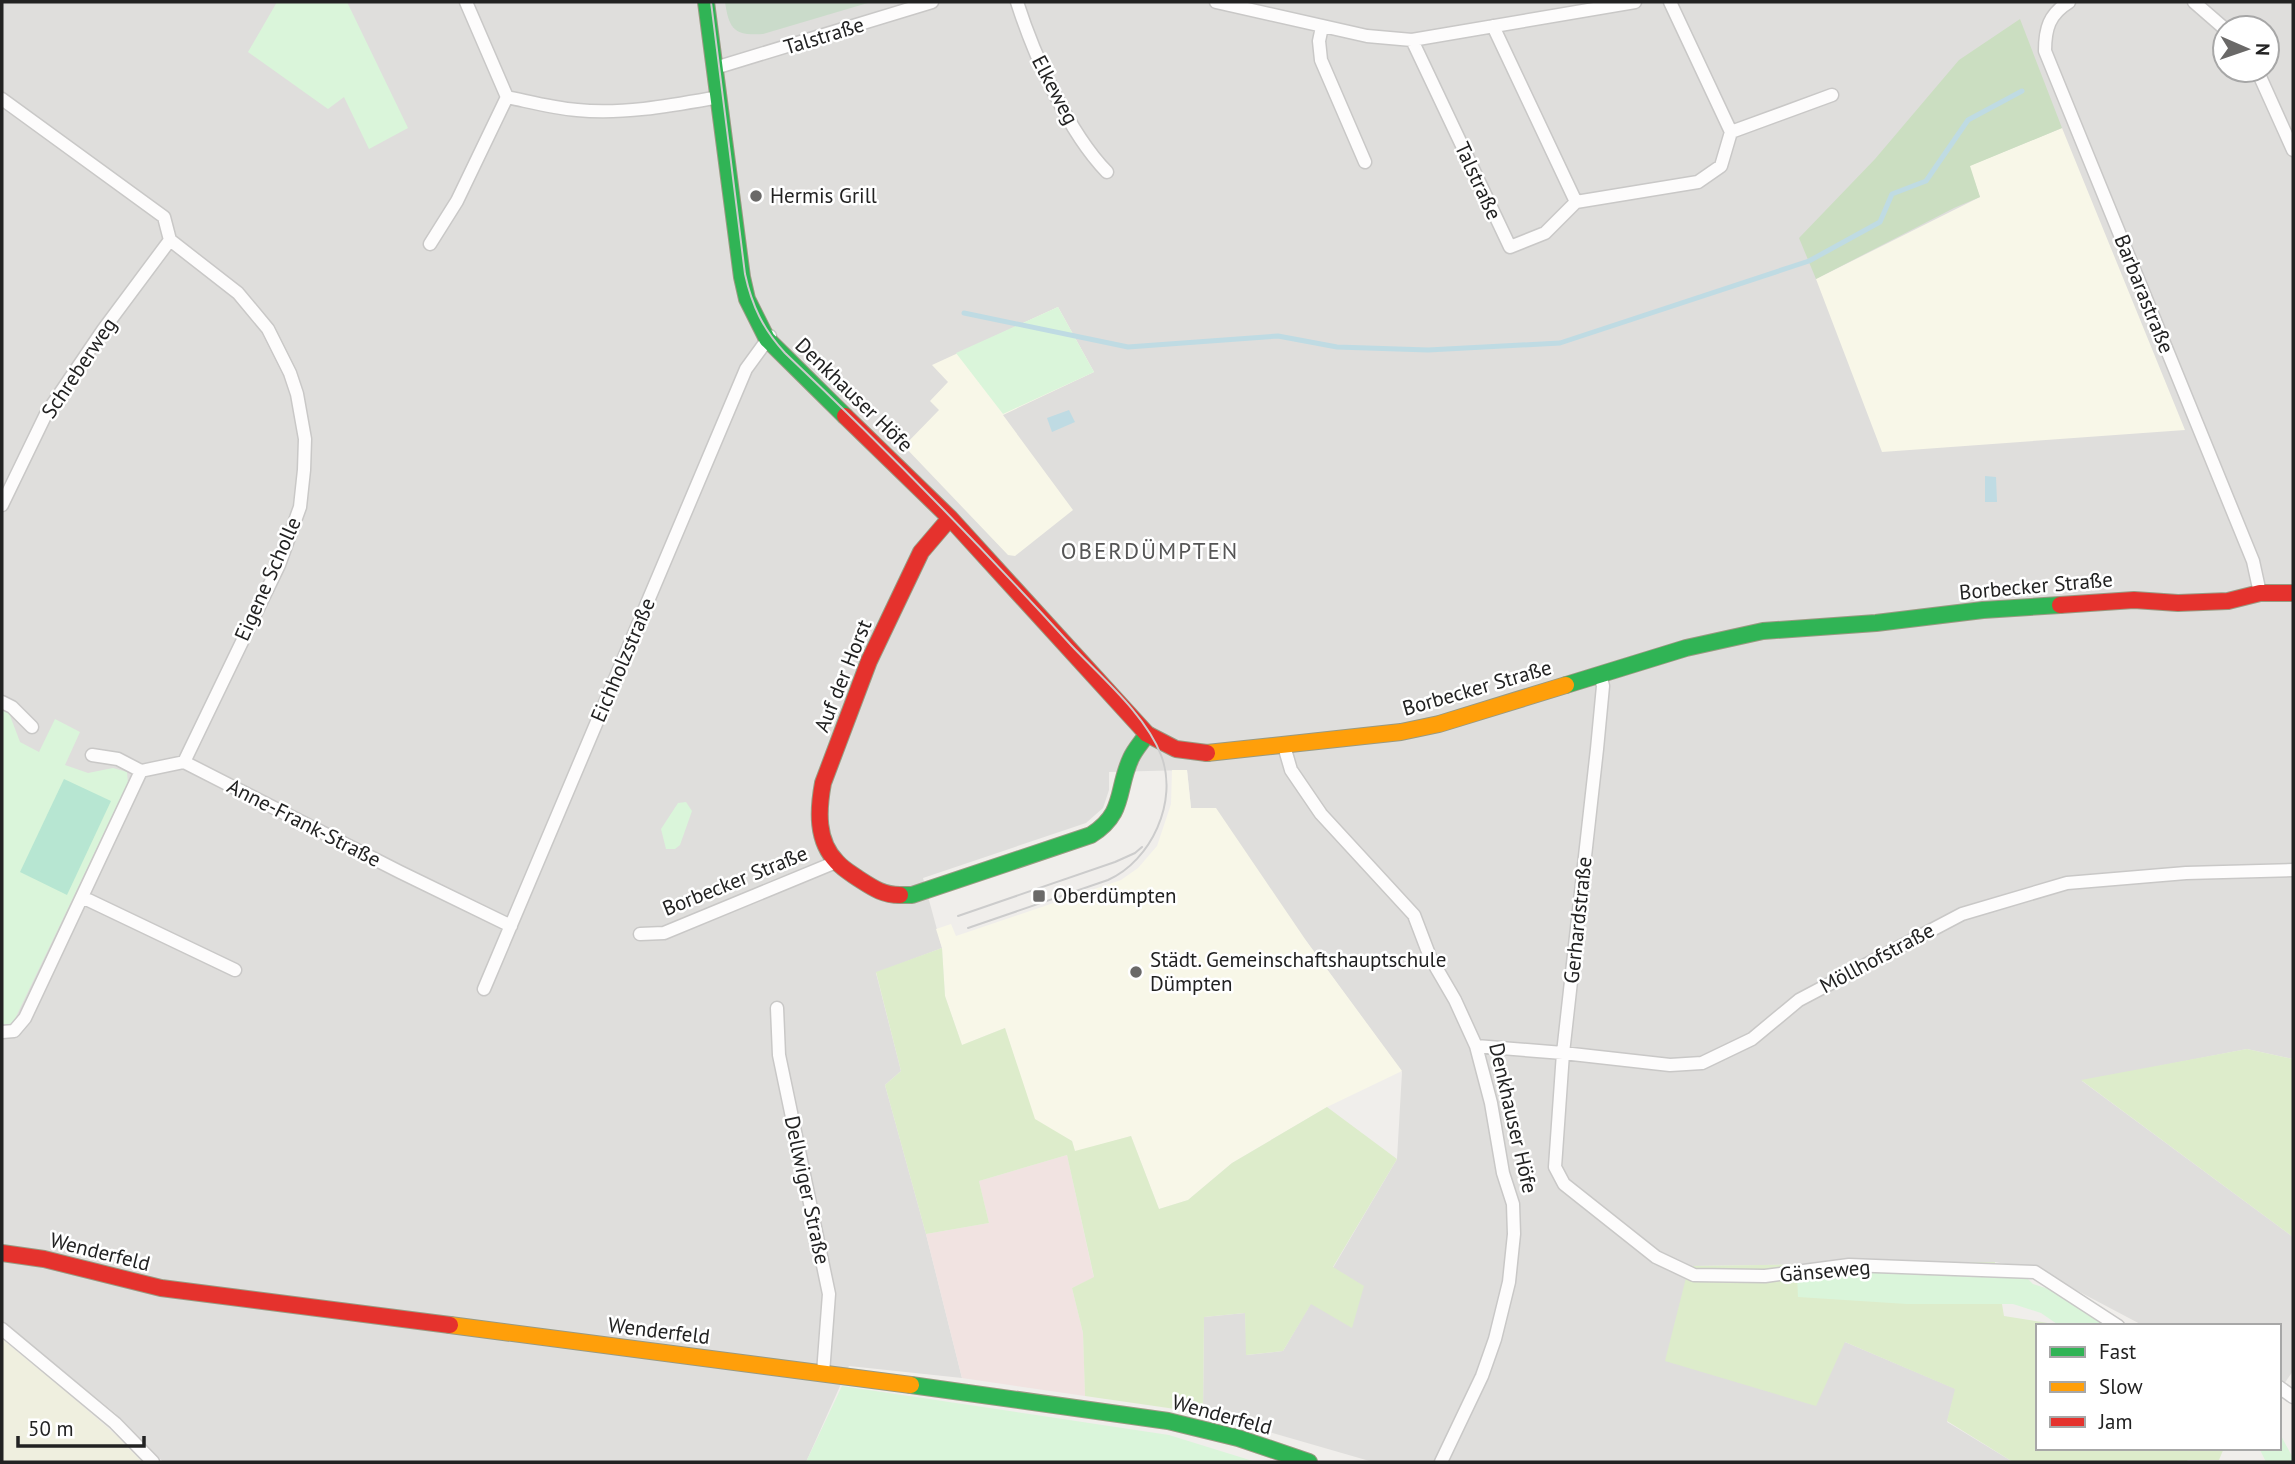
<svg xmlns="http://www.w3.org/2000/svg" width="2295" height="1464" viewBox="0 0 2295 1464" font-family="'PT Sans',sans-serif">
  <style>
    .residential { fill: #dfdedc; fill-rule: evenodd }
    .commercial { fill: #f1e3e1 }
    .education { fill: #f8f7e8 }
    .farmland { fill: #efefdf }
    .grass { fill: #ddeccb }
    .forest { fill: #cbdec1 }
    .cemetery { fill: #cadbca }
    .park { fill: #daf5da }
    .pitch { fill: #b7e6d2 }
    .water { fill: #bfdbe3 }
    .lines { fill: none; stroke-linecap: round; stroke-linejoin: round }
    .stream { stroke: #bfdbe3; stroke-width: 5 }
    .street-casing { stroke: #c9c8c7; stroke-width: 15 }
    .fast-casing { stroke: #999a82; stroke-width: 18 }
    .slow-casing { stroke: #999a82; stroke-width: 18 }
    .jam-casing { stroke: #999a82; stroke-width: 18 }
    .street { stroke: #fdfcfc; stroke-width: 12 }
    .fast { stroke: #30b455; stroke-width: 16 }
    .slow { stroke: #ff9f0a; stroke-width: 16 }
    .jam { stroke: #e5322d; stroke-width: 16 }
    .tram { stroke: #ccc; stroke-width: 2 }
    .poi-dot { fill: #6a6968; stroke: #fff; stroke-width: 2.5 }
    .labels { text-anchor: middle; stroke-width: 5; stroke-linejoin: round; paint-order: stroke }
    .street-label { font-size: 21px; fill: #222; stroke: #fff }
    .poi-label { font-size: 21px; fill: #222; stroke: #fff; text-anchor: start }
    .neighbourhood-label { font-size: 23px; letter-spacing: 2px; fill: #555; stroke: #fff }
  </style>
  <rect width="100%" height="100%" fill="#f0eeeb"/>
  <path class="residential" d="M 2,2 L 2293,2 L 2293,1059 L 2247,1049 L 2082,1081 L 2293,1237 L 2293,1371 L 2279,1391 L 2279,1326 L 2144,1326 L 2038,1270 L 1995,1262 L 1690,1266 L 1845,1342 L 1956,1389 L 1947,1422 L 2013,1462 L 1373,1462 L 1203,1413 L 1204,1317 L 1245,1313 L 1247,1355 L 1283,1351 L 1311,1303 L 1352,1327 L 1333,1268 L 1397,1159 L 1402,1072 L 1307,942 L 1191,808 L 1187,770 L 1109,772 L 1109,790 L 1103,808 L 1086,823 L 923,878 L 942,948 L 876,973 L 901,1071 L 885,1085 L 926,1234 L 962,1378 L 849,1366 L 806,1462 L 163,1462 L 115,1413 L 2,1321 ZM 2225,28 L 2267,28 L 2267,70 L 2225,70 Z"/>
  <path class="commercial" d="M 1067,1155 L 1094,1278 L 1072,1288 L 1083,1333 L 1085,1396 L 962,1378 L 926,1234 L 989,1223 L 979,1181 Z"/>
  <path class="education" d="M 2062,128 L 2185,430 L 1882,452 L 1816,279 L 1980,197 L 1969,166 Z
    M 1058,307 L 1094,372 L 1003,415 L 1073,510 L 1015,556 L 1008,555 L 904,446 L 939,410 L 930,401 L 948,382 L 932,365 Z
    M 1172,770 L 1187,770 L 1191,808 L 1216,808 L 1307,942 L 1402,1071 L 1327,1107 L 1232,1163 L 1188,1200 L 1159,1209 L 1131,1136 L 1075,1152 L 1072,1141 L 1034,1120 L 1005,1028 L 962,1045 L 945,996 L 942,948 L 936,929 L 951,924 L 956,936 L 1121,880 L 1138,868 L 1157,846 L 1171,804 Z"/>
  <path class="farmland" d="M 2,1339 L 69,1394 L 117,1436 L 142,1462 L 2,1462 Z"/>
  <path class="grass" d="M 942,948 L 945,996 L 962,1045 L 1005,1028 L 1035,1119 L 1072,1141 L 1075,1151 L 1131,1136 L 1159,1209 L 1188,1200 L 1232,1163 L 1327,1107 L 1397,1159 L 1333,1267 L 1364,1286 L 1352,1328 L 1311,1304 L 1283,1351 L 1246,1355 L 1245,1313 L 1204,1317 L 1203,1413 L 1085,1396 L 1083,1333 L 1072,1288 L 1094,1277 L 1067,1155 L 979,1181 L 989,1223 L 926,1234 L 885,1085 L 901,1071 L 876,972 Z
    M 2247,1049 L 2293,1059 L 2293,1237 L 2081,1080 Z
    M 1995,1262 L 2004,1316 L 2048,1323 L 2053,1326 L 2038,1326 L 2038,1448 L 2224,1448 L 2219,1460 L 2188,1460 L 2186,1462 L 2013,1462 L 1947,1421 L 1955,1389 L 1845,1342 L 1816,1406 L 1665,1361 L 1689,1266 Z"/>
  <path class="forest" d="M 2020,19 L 2062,128 L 1970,166 L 1980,197 L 1954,208 L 1816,279 L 1799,238 L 1875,159 L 1959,60 Z"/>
  <path class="cemetery" d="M 725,2 L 871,2 L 763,34 C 734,36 729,29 725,2 Z"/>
  <path class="park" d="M 277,2 L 347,2 L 408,128 L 369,149 L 344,97 L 328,109 L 248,52 Z
    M 1058,307 L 1094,372 L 1003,414 L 956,353 Z
    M 2,710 L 9,713 L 20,742 L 39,752 L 55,719 L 80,732 L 65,765 L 88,773 L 113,768 L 127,772 L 128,783 L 13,1023 L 5,1025 L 2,1023 Z
    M 686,802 L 692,811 L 680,845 L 675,849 L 666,849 L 661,829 L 678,803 Z
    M 1832,1269 L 2017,1274 L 2028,1279 L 2033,1284 L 2064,1294 L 2112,1326 L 2060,1326 L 2041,1313 L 2013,1304 L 1907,1304 L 1798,1297 L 1797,1275 Z
    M 842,1386 L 1169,1435 L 1256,1462 L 806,1462 Z
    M 2279,1432 L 2293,1458 L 2293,1462 L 2266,1462 L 2259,1448 L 2279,1448 Z"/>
  <path class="pitch" d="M 64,779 L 111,801 L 67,895 L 20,872 Z"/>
  <path class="water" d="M 1069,410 L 1075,422 L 1052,432 L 1047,418 Z
    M 1985,476 L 1996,477 L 1997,502 L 1985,502 Z"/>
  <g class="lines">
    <path class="stream" d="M 964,313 L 1128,347 L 1278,336 L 1337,347 L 1428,350 L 1560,343 L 1809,261 L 1880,222 L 1892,194 L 1926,181 L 1968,120 L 2022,91"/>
    <g class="street-casing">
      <path id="street" d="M 1017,2 C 1034,55 1068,132 1107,172
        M 1216,2 L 1367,36 L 1412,40 L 1635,2
        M 2069,2 C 2049,14 2045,29 2045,51 L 2253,561 L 2260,593
        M 2194,2 L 2225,29
        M 1493,26 L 1576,202 L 1698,182 L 1721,166 L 1731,132 L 1670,2
        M 1322,27 L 1319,41 L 1321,60 L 1365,162
        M 1412,40 L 1510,247 L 1545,233 L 1576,202
        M 715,68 L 932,2
        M 2257,70 L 2293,150
        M 507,97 C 531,102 553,108 577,110 C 623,115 674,105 719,97
        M 2,99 L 164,217 L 170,240 L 238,293 L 268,329 L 290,373 L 297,394 L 305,439 L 304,470 L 300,507 L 279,565 L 184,762
        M 1731,132 L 1832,95
        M 430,244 L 457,201 L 507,97 L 466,2
        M 2,505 L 46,414 L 103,330 L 170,240
        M 1600,674 L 1603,686 L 1597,749 L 1563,1053 L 1555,1167 L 1564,1184 L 1656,1257 L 1694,1275 L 1765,1276 L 1849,1265 L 2035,1272 L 2118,1326
        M 2,702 L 12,707 L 32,727
        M 1284,746 L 1291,770 L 1321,814 L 1414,915 L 1430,957 L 1455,1000 L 1476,1046 L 1491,1103 L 1503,1173 L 1513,1204 L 1514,1234 L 1509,1282 L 1495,1339 L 1482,1376 L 1441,1462
        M 92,755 L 118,759 L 141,771 L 184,762 L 400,872 L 511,926
        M 82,897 L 235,970
        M 640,934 L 664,933 L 836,862
        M 484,989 L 746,369 L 770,336
        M 777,1008 L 779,1055 L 829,1294 L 823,1373
        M 2,1032 L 14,1031 L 25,1018 L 141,771
        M 1476,1046 L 1563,1053 L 1670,1065 L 1702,1063 L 1752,1039 L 1799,1000 L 1962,914 L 2067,883 L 2186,873 L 2293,870
        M 2,1329 L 115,1423 L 153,1462
        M 2279,1387 L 2293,1397"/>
    </g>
    <g class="fast-casing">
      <path id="fast" d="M 706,2 L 742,277 L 747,299 L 767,339 L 845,416
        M 1566,685 L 1686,648 L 1763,631 L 1876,623 L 1983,610 L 2060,605
        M 900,895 L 912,895 L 1091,835 C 1126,813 1116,790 1131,758 C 1135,749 1142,742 1147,734
        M 911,1385 L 1168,1421 L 1238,1438 L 1309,1462"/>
    </g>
    <g class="slow-casing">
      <path id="slow" d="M 1207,753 L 1401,732 L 1439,724 L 1566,685
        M 450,1325 L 911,1385"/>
    </g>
    <g class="jam-casing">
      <path id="jam" d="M 845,416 L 950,518 L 1147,734 L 1176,749 L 1207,753
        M 2060,605 L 2134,600 L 2178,603 L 2228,601 L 2260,593 L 2293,593
        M 900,895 C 883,895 873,888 859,879 C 852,874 843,869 837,862 C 816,841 818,810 823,783 L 869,661 L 921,552 L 950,518
        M 2,1253 L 44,1259 L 161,1288 L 450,1325"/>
    </g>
    <use href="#street" class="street"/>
    <use href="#fast" class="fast"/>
    <use href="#slow" class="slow"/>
    <use href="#jam" class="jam"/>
    <path class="tram" d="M 711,2 L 745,274 C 752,306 763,329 785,353 C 884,447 979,544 1071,645 C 1100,676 1146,715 1161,755 C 1179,801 1151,861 1108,880 L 968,928
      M 958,916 L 1115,862 L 1135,853 L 1142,847"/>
  </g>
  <g class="poi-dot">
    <circle cx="756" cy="196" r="7"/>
    <rect x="1032" y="889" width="14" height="14" rx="3.5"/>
    <circle cx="1136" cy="972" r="7"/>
  </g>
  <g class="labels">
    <g class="street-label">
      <text transform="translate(824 36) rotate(-17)" y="7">Talstraße</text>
      <text transform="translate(1055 90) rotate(62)" y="7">Elkeweg</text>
      <text transform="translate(1478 181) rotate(65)" y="7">Talstraße</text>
      <text transform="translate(2144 294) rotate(68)" y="7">Barbarastraße</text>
      <text transform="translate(79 368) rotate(-56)" y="7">Schreberweg</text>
      <text transform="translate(854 395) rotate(44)" y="7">Denkhauser Höfe</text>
      <text transform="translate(268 579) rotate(-66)" y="7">Eigene Scholle</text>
      <text transform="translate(2036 586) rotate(-5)" y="7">Borbecker Straße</text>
      <text transform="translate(623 660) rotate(-67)" y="7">Eichholzstraße</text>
      <text transform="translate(843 676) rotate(-68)" y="7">Auf der Horst</text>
      <text transform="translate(1477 688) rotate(-16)" y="7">Borbecker Straße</text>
      <text transform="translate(304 823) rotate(27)" y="7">Anne-Frank-Straße</text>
      <text transform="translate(735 881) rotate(-22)" y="7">Borbecker Straße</text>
      <text transform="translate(1578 920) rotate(-84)" y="7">Gerhardstraße</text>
      <text transform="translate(1877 958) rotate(-28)" y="7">Möllhofstraße</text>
      <text transform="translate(1513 1118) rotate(77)" y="7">Denkhauser Höfe</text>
      <text transform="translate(807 1190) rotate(78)" y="7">Dellwiger Straße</text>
      <text transform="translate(100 1252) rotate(14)" y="7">Wenderfeld</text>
      <text transform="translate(1825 1271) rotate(-5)" y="7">Gänseweg</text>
      <text transform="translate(659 1331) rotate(7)" y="7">Wenderfeld</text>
      <text transform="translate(1222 1415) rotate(15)" y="7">Wenderfeld</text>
    </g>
    <g class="poi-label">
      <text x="770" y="203">Hermis Grill</text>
      <text x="1053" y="903">Oberdümpten</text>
      <text x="1150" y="967">Städt. Gemeinschaftshauptschule<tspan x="1150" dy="24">Dümpten</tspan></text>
    </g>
    <g class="neighbourhood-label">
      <text x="1150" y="559">OBERDÜMPTEN</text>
    </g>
  </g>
  <rect width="2295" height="1464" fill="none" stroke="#222222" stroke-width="7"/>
  <rect x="2036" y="1324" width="245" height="126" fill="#ffffff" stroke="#a7a7a7" stroke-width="2"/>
  <rect x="2050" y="1347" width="35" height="10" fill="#30b455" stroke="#a7a7a7" stroke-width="2"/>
  <text x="2099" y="1359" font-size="21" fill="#222222">Fast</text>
  <rect x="2050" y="1382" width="35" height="10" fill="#ff9f0a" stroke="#a7a7a7" stroke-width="2"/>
  <text x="2099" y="1394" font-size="21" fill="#222222">Slow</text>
  <rect x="2050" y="1417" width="35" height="10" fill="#e5322d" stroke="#a7a7a7" stroke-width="2"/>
  <text x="2099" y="1429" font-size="21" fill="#222222">Jam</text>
  <g transform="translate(2246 49) rotate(92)"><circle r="33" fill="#ffffff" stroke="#a7a7a7" stroke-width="2"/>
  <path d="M0-5L12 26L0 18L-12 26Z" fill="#6a6968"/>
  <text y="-10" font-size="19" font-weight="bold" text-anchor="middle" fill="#222222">N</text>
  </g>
  <path d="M18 1436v10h126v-10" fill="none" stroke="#222222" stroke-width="3.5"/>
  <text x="28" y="1436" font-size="21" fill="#222222" stroke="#ffffff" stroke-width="5" paint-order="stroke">50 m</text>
</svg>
